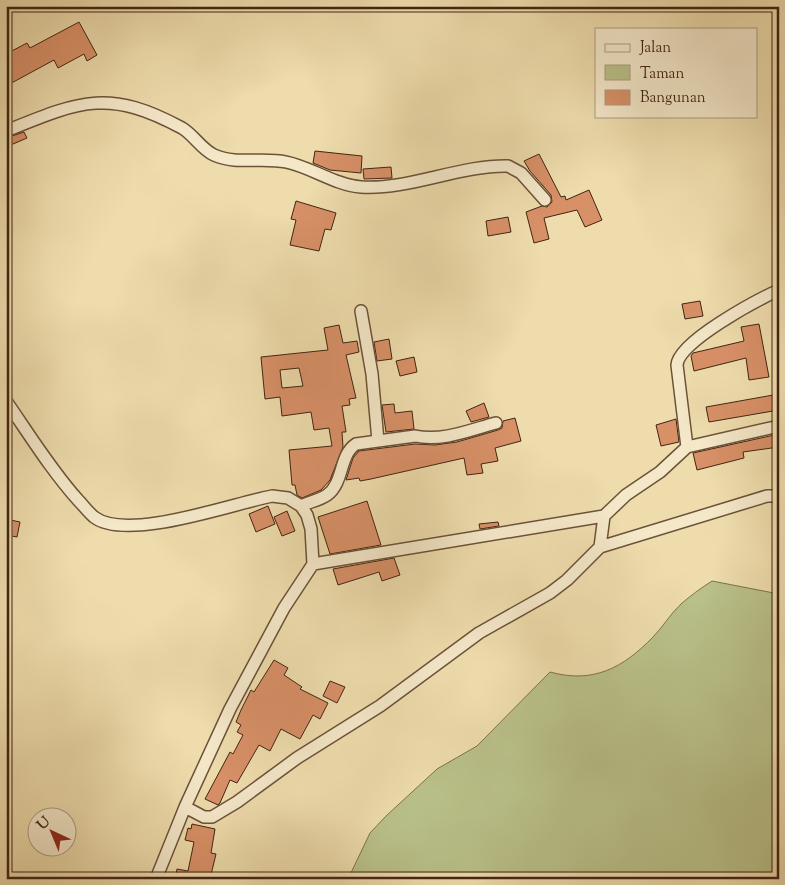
<svg xmlns="http://www.w3.org/2000/svg" width="785" height="885" viewBox="0 0 785 885" font-family="'Sorts Mill Goudy',serif">
  <style>
    .green { fill: #b9c089; stroke: #7d724e }
    .building { fill: #d89067; stroke: #412413; fill-rule: evenodd }
    .lines { fill: none; stroke-linecap: round; stroke-linejoin: round }
    .street-casing { stroke: #6c5239; stroke-width: 14 }
    .street { stroke: #f4e8c9; stroke-width: 11 }
  </style>
  <rect width="100%" height="100%" fill="#eedcac"/>
  <filter id="stains"><feTurbulence type="fractalNoise" baseFrequency=".004" numOctaves="4"/><feColorMatrix values="0 0 0 0 .2 0 0 0 0 .09 0 0 0 0 .02 0 0 0 .5 -.17"/></filter>
  <radialGradient id="worn" r=".72"><stop offset=".6" stop-color="#630" stop-opacity="0"/><stop offset="1" stop-color="#630" stop-opacity=".3"/></radialGradient>
  <path class="green" d="M 712,581 L 779,594 L 779,879 L 348,879 L 370,833 L 386,816 L 437,769 L 477,746 L 550,672 C 593,684 623,668 653,637 C 663,627 670,614 681,604 C 690,596 701,588 712,581 Z"/>
  <path class="building" d="M 79,22 L 97,55 L 87,61 L 84,54 L 58,68 L 54,60 L 6,86 L 6,54 L 27,43 L 30,48 Z
    M 24,132 L 27,138 L 6,147 L 6,138 Z
    M 315,151 L 362,156 L 361,173 L 330,170 L 313,163 Z
    M 539,154 L 561,197 L 565,196 L 566,200 L 589,190 L 602,220 L 585,227 L 577,210 L 544,218 L 549,239 L 534,243 L 526,212 L 542,206 L 547,207 L 552,202 L 551,195 L 530,171 L 524,161 Z
    M 391,167 L 392,178 L 364,179 L 363,169 Z
    M 296,201 L 336,213 L 331,230 L 325,229 L 319,251 L 290,245 L 296,220 L 291,219 Z
    M 508,217 L 511,232 L 488,236 L 486,221 Z
    M 700,301 L 703,316 L 685,319 L 682,304 Z
    M 759,324 L 769,377 L 749,380 L 746,358 L 694,371 L 691,356 L 693,353 L 744,341 L 741,327 Z
    M 339,325 L 343,343 L 357,341 L 359,352 L 346,355 L 356,398 L 349,399 L 350,405 L 342,406 L 346,432 L 342,432 L 343,447 L 330,480 L 321,490 L 302,498 L 297,495 L 295,485 L 292,485 L 289,450 L 332,446 L 329,428 L 314,430 L 311,412 L 282,416 L 280,397 L 265,399 L 261,357 L 328,350 L 324,328 ZM 299,368 L 303,386 L 282,388 L 280,370 Z
    M 389,339 L 392,359 L 377,361 L 374,342 Z
    M 414,357 L 417,372 L 400,376 L 396,361 Z
    M 779,394 L 779,410 L 709,422 L 706,407 Z
    M 484,403 L 489,417 L 471,422 L 466,411 Z
    M 394,404 L 395,413 L 412,411 L 414,429 L 386,432 L 382,405 Z
    M 515,418 L 521,441 L 495,448 L 498,461 L 481,464 L 483,473 L 467,475 L 464,458 L 371,479 L 360,481 L 359,478 L 346,480 L 353,458 L 359,451 L 415,444 L 435,445 L 457,442 L 498,430 L 502,428 L 503,421 Z
    M 676,419 L 679,442 L 661,446 L 656,425 Z
    M 779,434 L 779,447 L 743,452 L 744,458 L 697,470 L 693,453 Z
    M 367,501 L 381,545 L 330,554 L 318,517 Z
    M 268,506 L 275,524 L 256,532 L 249,514 Z
    M 287,511 L 295,531 L 282,536 L 274,517 Z
    M 6,519 L 20,522 L 17,537 L 6,535 Z
    M 498,522 L 499,526 L 480,529 L 479,524 Z
    M 394,558 L 400,575 L 382,581 L 379,572 L 338,585 L 333,569 Z
    M 274,660 L 288,668 L 284,675 L 302,687 L 300,689 L 328,703 L 320,719 L 313,715 L 300,739 L 281,729 L 270,751 L 259,745 L 237,783 L 230,780 L 220,803 L 218,805 L 205,799 L 230,752 L 233,754 L 243,735 L 237,732 L 241,725 L 236,722 L 241,710 L 251,690 L 254,692 Z
    M 330,681 L 345,687 L 337,703 L 323,696 Z
    M 192,824 L 215,829 L 211,853 L 216,854 L 210,879 L 175,879 L 177,869 L 188,871 L 194,842 L 185,840 L 188,828 L 191,829 Z"/>
  <g class="lines">
    <g class="street-casing">
      <path id="street" d="M 6,131 C 80,101 108,88 182,128 C 194,135 201,149 214,155 C 236,165 263,157 286,162 C 311,167 335,185 361,187 C 410,190 459,165 508,166 L 521,173 L 545,200
        M 361,311 L 372,374 L 378,441
        M 6,401 C 29,434 51,470 78,500 C 83,505 88,512 94,517 C 127,542 231,504 272,496 L 288,498 L 301,506 L 307,515 L 311,529 L 313,564 L 284,608 L 230,709 L 185,807 L 156,879
        M 687,447 L 779,426
        M 301,506 C 309,502 320,500 327,495 C 344,483 339,455 356,444 L 415,436 C 442,442 470,430 496,423
        M 600,547 L 604,516 L 626,495 L 660,472 L 687,447 L 677,365 C 678,342 757,300 779,290
        M 313,564 L 604,516
        M 185,807 L 204,817 L 212,817 L 237,802 L 297,758 L 380,706 L 479,633 L 550,593 L 567,580 L 600,547 L 767,496 L 779,496"/>
    </g>
    <use href="#street" class="street"/>
  </g>
  <rect width="785" height="885" fill="none" stroke="#eedcac" stroke-width="25"/>
  <rect x="8" y="8" width="770" height="870" fill="none" stroke="#412413" stroke-width="2.5"/>
  <rect x="12" y="12" width="760" height="860" fill="none" stroke="#412413"/>
  <rect x="595" y="28" width="162" height="90" fill="#f4e8c9" stroke="#ac9a80"/>
  <rect x="605" y="44" width="25" height="8" fill="#f4e8c9" stroke="#ac9a80"/>
  <text x="640" y="52" font-size="15" fill="#412413">Jalan</text>
  <rect x="605" y="65" width="25" height="15" fill="#b9c089" stroke="#ac9a80"/>
  <text x="640" y="78" font-size="15" fill="#412413">Taman</text>
  <rect x="605" y="90" width="25" height="15" fill="#d89067" stroke="#ac9a80"/>
  <text x="640" y="102" font-size="15" fill="#412413">Bangunan</text>
  <g transform="translate(52 832) rotate(316)"><circle r="24" fill="#f4e8c9" stroke="#ac9a80"/>
  <path d="M0-4L9 19L0 12L-9 19Z" fill="#8f2418"/>
  <text y="-8" font-size="14" font-weight="bold" text-anchor="middle" fill="#412413">U</text>
  </g>
  <rect width="100%" height="100%" filter="url(#stains)"/>
  <rect width="100%" height="100%" fill="url(#worn)"/>
</svg>
